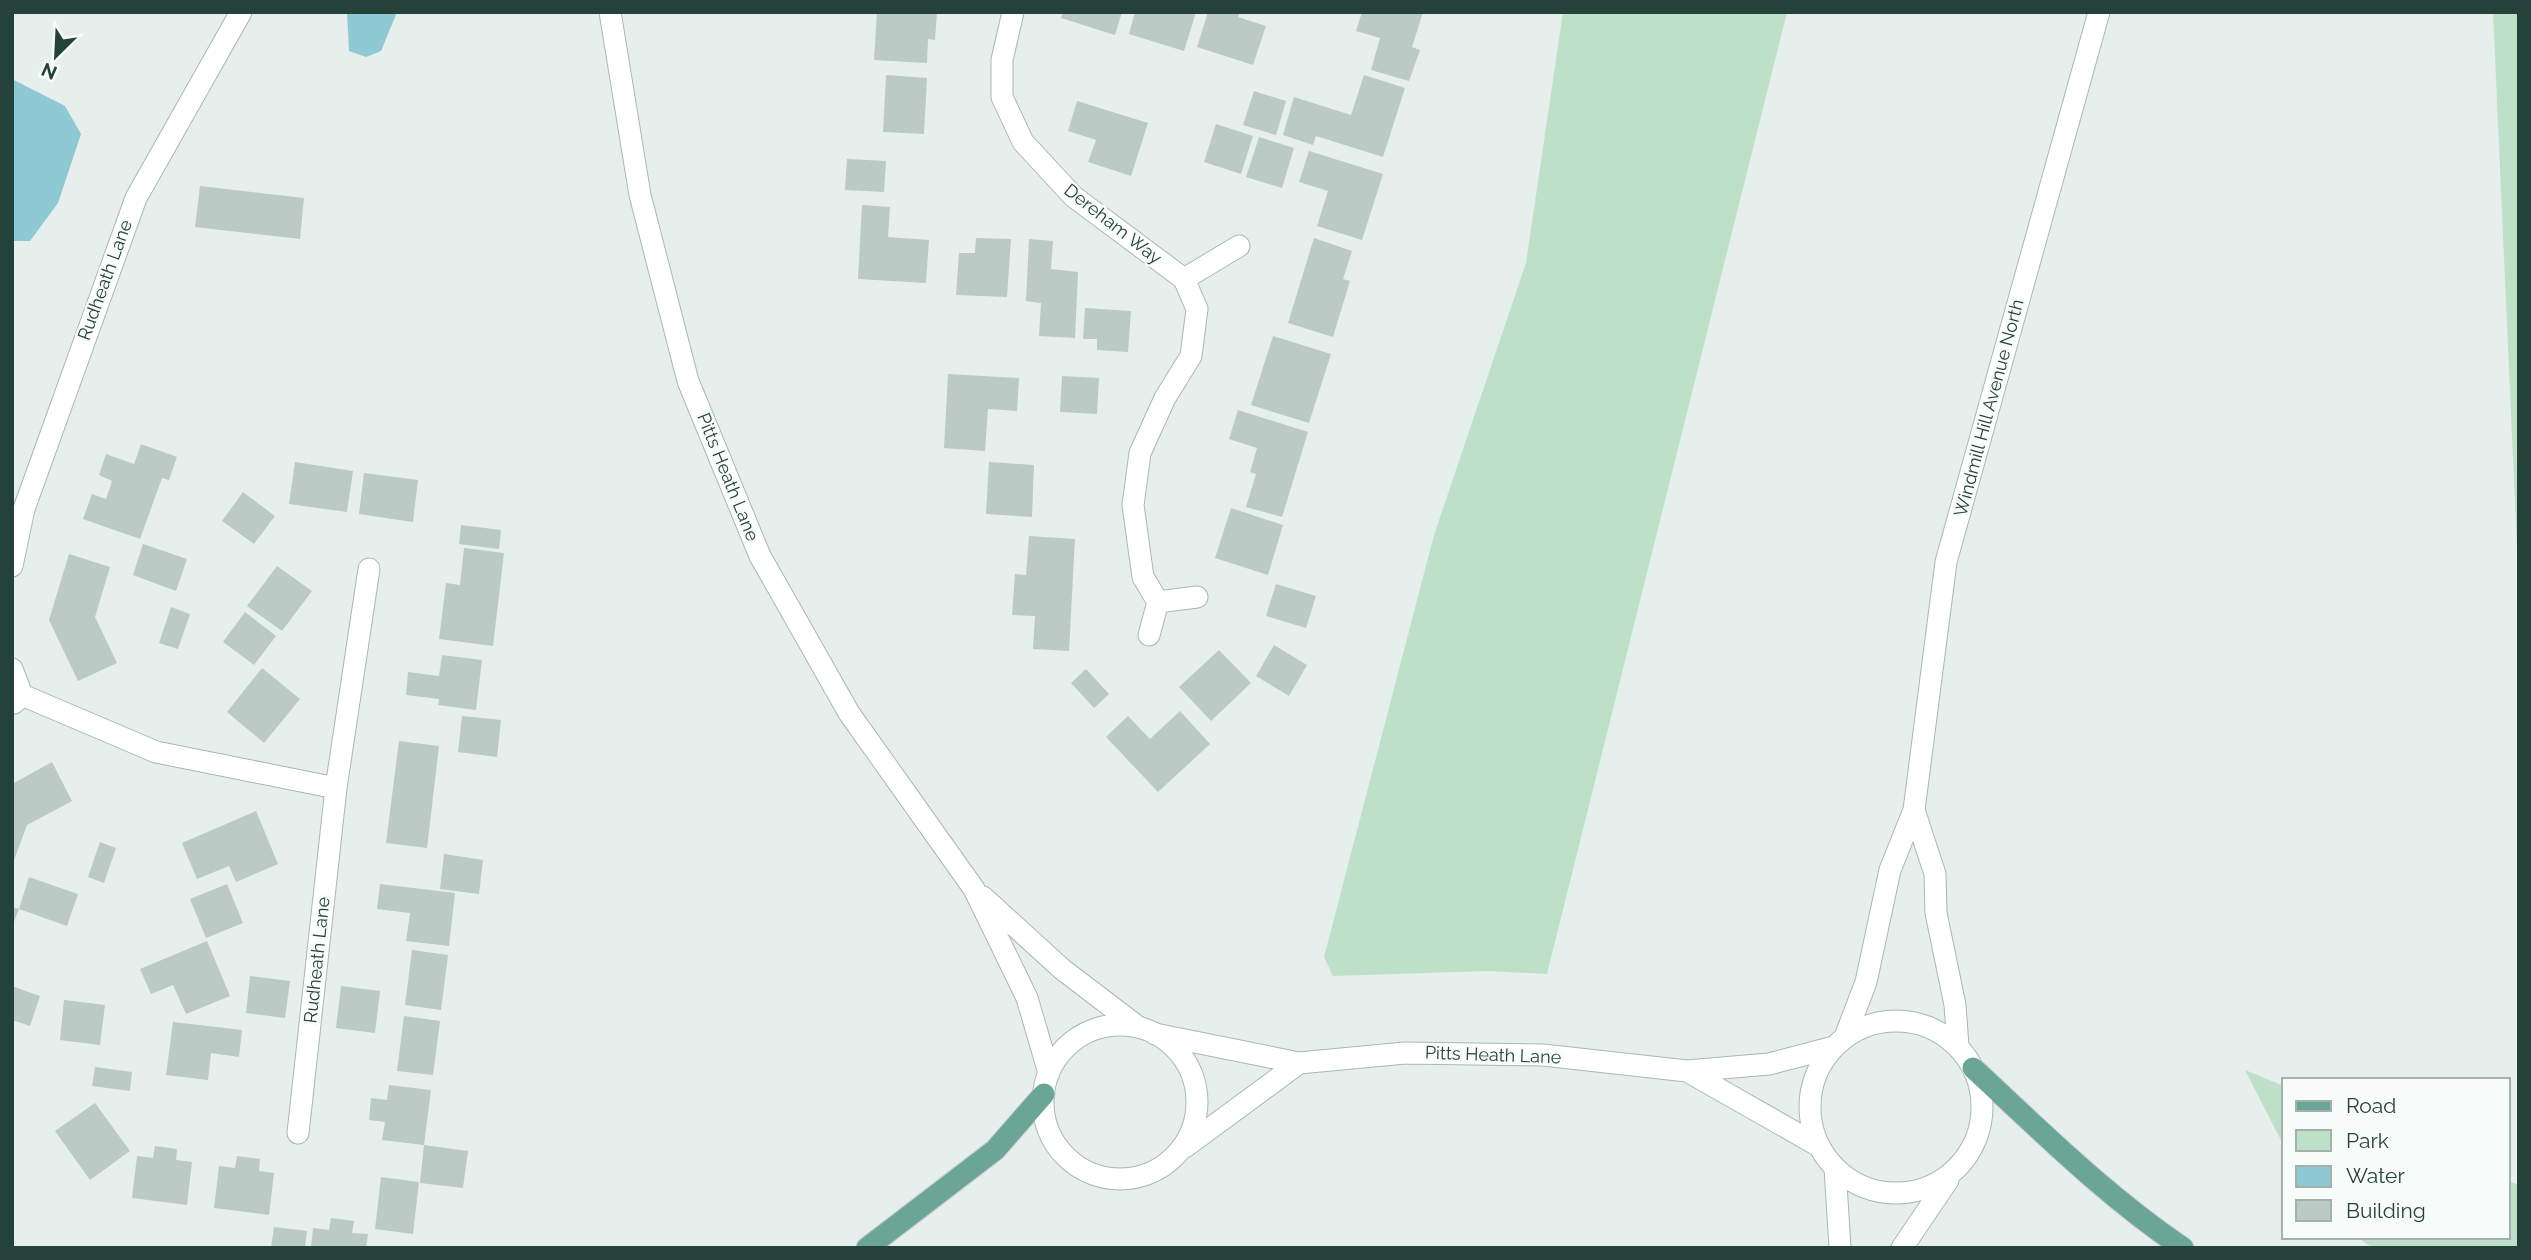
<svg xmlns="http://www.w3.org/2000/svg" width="2531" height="1260" viewBox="0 0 2531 1260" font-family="Raleway,sans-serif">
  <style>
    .green { fill: #bfe0c8 }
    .water { fill: #8ec9d4 }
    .building { fill: #bbcac4 }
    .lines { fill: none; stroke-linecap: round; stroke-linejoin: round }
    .minor-casing { stroke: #a8b8b2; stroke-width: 23 }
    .tertiary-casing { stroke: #a8b8b2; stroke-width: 23 }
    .primary-casing { stroke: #c2cac8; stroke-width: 23 }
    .minor { stroke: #fff; stroke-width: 21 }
    .tertiary { stroke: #fff; stroke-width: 21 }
    .primary { stroke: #6aa596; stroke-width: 21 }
    .labels { text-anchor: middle; stroke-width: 5; stroke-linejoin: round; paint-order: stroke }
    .street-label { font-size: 18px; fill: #24423a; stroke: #f7fbf9 }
  </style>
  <rect width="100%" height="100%" fill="#e6efeb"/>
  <path class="green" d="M 1563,12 L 1787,12 L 1547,974 L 1489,971 L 1333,976 L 1324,957 L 1434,535 L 1526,263 Z
    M 2493,12 L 2519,12 L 2519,592 Z
    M 2245,1070 L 2284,1086 L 2284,1146 Z
    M 2508,1181 L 2519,1185 L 2519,1248 L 2373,1248 L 2357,1237 L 2508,1237 Z"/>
  <path class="water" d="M 347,12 L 397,12 L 381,51 L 366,57 L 349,51 Z
    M 12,79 L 65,106 L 81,134 L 58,203 L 30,241 L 12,241 Z"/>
  <path class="building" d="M 877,12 L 937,12 L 935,40 L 928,39 L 927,63 L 874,60 Z
    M 1063,12 L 1122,12 L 1115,35 L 1061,18 Z
    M 1135,12 L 1196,12 L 1184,51 L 1129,34 Z
    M 1208,12 L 1240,12 L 1238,17 L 1266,26 L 1253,65 L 1197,47 Z
    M 1362,12 L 1423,12 L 1412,47 L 1420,50 L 1409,81 L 1371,70 L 1380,38 L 1356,31 Z
    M 886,75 L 927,78 L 924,134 L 883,132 Z
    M 1364,75 L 1405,88 L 1383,157 L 1316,136 L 1313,145 L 1283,135 L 1294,97 L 1351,115 Z
    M 1254,91 L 1286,101 L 1276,135 L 1243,125 Z
    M 1077,101 L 1148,123 L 1131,176 L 1088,162 L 1096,140 L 1068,131 Z
    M 1216,124 L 1253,136 L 1241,174 L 1204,162 Z
    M 1259,137 L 1294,148 L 1282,188 L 1246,177 Z
    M 1309,151 L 1383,174 L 1362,240 L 1317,226 L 1328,191 L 1299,182 Z
    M 847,159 L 886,161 L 884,192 L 845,190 Z
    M 200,186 L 304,198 L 300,239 L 195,227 Z
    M 862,205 L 890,207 L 888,237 L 929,240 L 926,283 L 858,279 Z
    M 976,238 L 1011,239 L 1007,297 L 956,295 L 959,253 L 975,253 Z
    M 1314,238 L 1352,251 L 1343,279 L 1350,281 L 1333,337 L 1288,323 Z
    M 1029,239 L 1053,241 L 1051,269 L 1078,272 L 1075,338 L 1039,336 L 1041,303 L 1026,301 Z
    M 1085,308 L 1131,311 L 1128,352 L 1097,350 L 1097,339 L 1083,339 Z
    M 1273,336 L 1331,354 L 1309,423 L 1251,405 Z
    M 948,374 L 1019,378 L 1017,411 L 988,409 L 985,451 L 944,448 Z
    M 1062,376 L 1099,378 L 1097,414 L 1060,412 Z
    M 1238,410 L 1308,432 L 1282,517 L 1246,507 L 1256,474 L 1250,472 L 1257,448 L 1229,439 Z
    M 141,444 L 177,457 L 169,480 L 162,478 L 140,539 L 83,519 L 92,494 L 106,499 L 112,481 L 99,475 L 106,454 L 134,464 Z
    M 295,462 L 353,471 L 347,512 L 289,504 Z
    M 989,462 L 1034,465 L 1032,517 L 986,514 Z
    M 364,473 L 418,480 L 413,522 L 359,514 Z
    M 243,492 L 275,516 L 254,544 L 222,521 Z
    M 1231,508 L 1283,525 L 1268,575 L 1215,558 Z
    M 461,525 L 501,530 L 499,549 L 459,544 Z
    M 1029,536 L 1075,539 L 1069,651 L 1033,649 L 1035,616 L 1012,615 L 1015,574 L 1026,575 Z
    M 143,544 L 187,559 L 176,591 L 133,575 Z
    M 464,548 L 504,553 L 493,646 L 439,639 L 446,583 L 460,585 Z
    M 69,554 L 110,567 L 95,617 L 117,663 L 78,681 L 49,620 Z
    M 277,566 L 312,591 L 282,631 L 247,606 Z
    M 1276,584 L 1316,596 L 1306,628 L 1266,616 Z
    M 171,607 L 190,614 L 178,649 L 159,643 Z
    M 245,612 L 276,636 L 254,665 L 223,642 Z
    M 1274,645 L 1307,665 L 1289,696 L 1256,676 Z
    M 1219,650 L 1251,683 L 1211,721 L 1179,687 Z
    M 442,655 L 482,660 L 476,710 L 438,705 L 439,699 L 406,695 L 408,672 L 439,676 Z
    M 262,668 L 300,699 L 264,743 L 227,712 Z
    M 1086,669 L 1109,694 L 1094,708 L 1071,683 Z
    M 1180,711 L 1210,744 L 1158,792 L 1106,737 L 1128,716 L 1150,739 Z
    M 462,716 L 501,720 L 497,757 L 458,752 Z
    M 399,741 L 439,746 L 427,848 L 386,843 Z
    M 52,762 L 72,801 L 27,825 L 12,866 L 12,784 Z
    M 256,811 L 278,864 L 236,882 L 229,866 L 197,879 L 182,843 Z
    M 100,842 L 116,848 L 104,883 L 88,877 Z
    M 444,854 L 483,860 L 479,894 L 440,889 Z
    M 29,877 L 78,894 L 67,926 L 19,909 L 12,927 L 12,907 L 19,909 Z
    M 227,884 L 243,923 L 206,938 L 190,899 Z
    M 380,884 L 455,893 L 449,946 L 406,941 L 410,913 L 377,909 Z
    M 207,941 L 230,996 L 186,1014 L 173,985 L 151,994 L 140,969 Z
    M 412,950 L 448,955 L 441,1010 L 405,1005 Z
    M 250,976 L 290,981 L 285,1018 L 246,1013 Z
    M 12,986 L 40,996 L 30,1026 L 12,1020 Z
    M 341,986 L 380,991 L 375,1033 L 336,1028 Z
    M 64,1000 L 105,1005 L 100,1045 L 60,1040 Z
    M 404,1016 L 440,1021 L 433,1075 L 397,1071 Z
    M 173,1022 L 242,1030 L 239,1057 L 211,1053 L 208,1080 L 166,1075 Z
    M 95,1067 L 132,1072 L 130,1091 L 92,1086 Z
    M 389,1085 L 431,1090 L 424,1145 L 382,1140 L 385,1122 L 369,1120 L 371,1098 L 387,1100 Z
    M 95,1103 L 130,1151 L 90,1180 L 55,1131 Z
    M 424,1145 L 468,1151 L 463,1188 L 420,1183 Z
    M 155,1146 L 177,1149 L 176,1160 L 192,1162 L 187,1205 L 132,1198 L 137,1156 L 153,1158 Z
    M 237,1156 L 260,1159 L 259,1171 L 274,1173 L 269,1215 L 214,1208 L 219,1166 L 235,1168 Z
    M 381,1177 L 419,1182 L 413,1234 L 375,1229 Z
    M 331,1218 L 354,1221 L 352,1233 L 368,1234 L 366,1248 L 311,1248 L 313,1228 L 329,1230 Z
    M 274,1227 L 307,1231 L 305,1248 L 271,1248 Z"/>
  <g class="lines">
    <g class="minor-casing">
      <path id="minor" d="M 1013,12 L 1002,60 L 1002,97 L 1023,142 L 1074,197 L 1184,279 L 1197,309 L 1191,356 L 1165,398 L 1140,453 L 1133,505 L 1143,577 L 1158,602
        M 1184,279 L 1239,246
        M 12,566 L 24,509 L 136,198 L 241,12
        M 1149,635 L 1158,602 L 1197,597
        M 12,669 L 22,695 L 14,703
        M 22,695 L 156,752 L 336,788
        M 298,1133 L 336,788 L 369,569"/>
    </g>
    <g class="tertiary-casing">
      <path id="tertiary" d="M 610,12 L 640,195 L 688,381 L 760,556 L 849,713 L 974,889 L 1027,998 L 1049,1073
        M 1914,810 L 1935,874 L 1936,913 L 1955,1005 L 1958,1046
        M 983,897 L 1062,969 L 1138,1027
        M1810 1107a86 86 0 1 1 172 0a86 86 0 1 1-172 0Z
        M1043 1102a77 77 0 1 1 154 0a77 77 0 1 1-154 0Z
        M 1155,1034 L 1299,1063 L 1405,1053 L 1543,1055 L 1687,1071 L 1769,1064 L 1834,1047
        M 1845,1037 L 1866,982 L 1890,870 L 1914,810 L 1946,562 L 2099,12
        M 1687,1071 L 1819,1146
        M 1185,1147 L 1299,1063
        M 1835,1168 L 1840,1248
        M 1902,1248 L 1948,1180"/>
    </g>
    <g class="primary-casing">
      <path id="primary" d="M 1973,1068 C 2041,1131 2106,1196 2183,1248
        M 867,1248 L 995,1150 L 1044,1094"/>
    </g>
    <use href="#minor" class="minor"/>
    <use href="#tertiary" class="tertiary"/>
    <use href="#primary" class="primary"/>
  </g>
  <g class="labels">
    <g class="street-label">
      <text transform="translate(1113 224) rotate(38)" y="6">Dereham Way</text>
      <text transform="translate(105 280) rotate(-70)" y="6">Rudheath Lane</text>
      <text transform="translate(1989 408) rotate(-75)" y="6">Windmill Hill Avenue North</text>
      <text transform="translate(728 477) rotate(68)" y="6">Pitts Heath Lane</text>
      <text transform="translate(317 960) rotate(-84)" y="6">Rudheath Lane</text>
      <text transform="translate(1493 1055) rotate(2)" y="6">Pitts Heath Lane</text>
    </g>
  </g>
  <rect width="2531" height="1260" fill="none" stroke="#24423a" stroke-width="28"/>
  <rect x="2282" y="1078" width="228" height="161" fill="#f7fbf9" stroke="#a3b1ad" stroke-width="2"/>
  <rect x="2296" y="1101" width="35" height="10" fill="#6aa596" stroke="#a3b1ad" stroke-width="2"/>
  <text x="2346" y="1113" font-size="21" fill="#24423a">Road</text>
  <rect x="2296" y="1130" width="35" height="21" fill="#bfe0c8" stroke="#a3b1ad" stroke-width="2"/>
  <text x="2346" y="1148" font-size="21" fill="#24423a">Park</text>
  <rect x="2296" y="1166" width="35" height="21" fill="#8ec9d4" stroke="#a3b1ad" stroke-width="2"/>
  <text x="2346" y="1183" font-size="21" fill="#24423a">Water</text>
  <rect x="2296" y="1200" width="35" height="21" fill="#bbcac4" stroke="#a3b1ad" stroke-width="2"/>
  <text x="2346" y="1218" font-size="21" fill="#24423a">Building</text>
  <g transform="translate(56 56) rotate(204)" stroke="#f7fbf9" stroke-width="5" paint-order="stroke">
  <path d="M0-5L12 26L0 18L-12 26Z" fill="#24423a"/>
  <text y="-10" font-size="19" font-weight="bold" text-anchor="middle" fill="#24423a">N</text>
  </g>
</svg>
